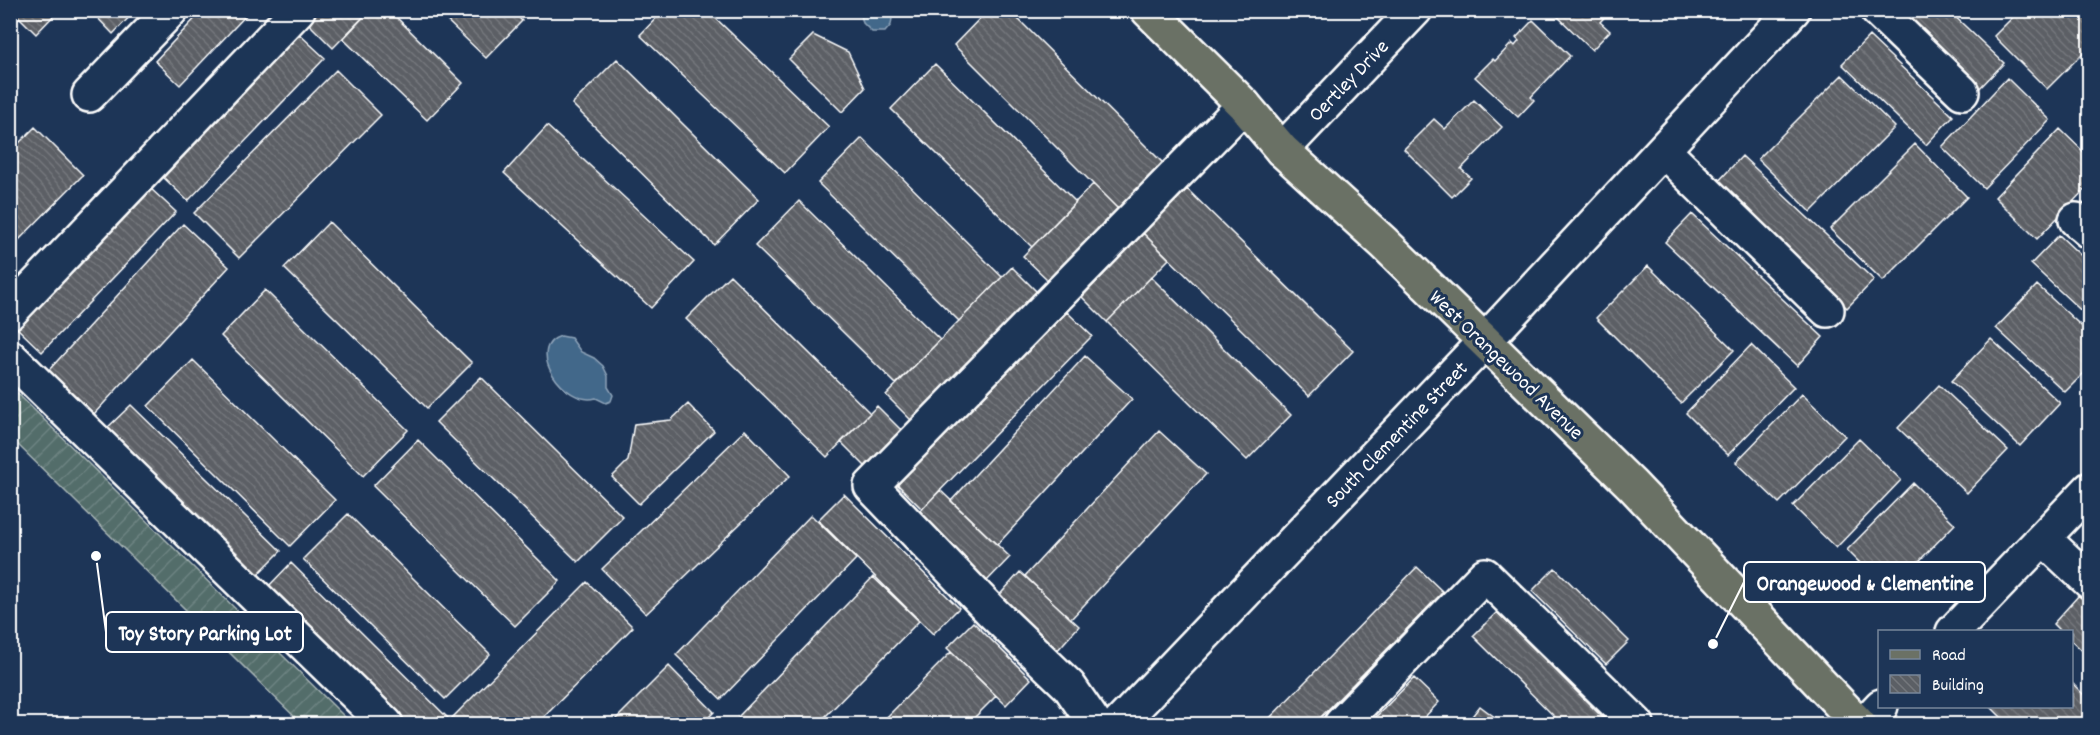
<svg xmlns="http://www.w3.org/2000/svg" width="2100" height="735" viewBox="0 0 2100 735" font-family="Dekko,sans-serif">
  <style>
    .garden { fill: url(#garden-furrows); stroke: #a9b6b5; stroke-width: 1.5 }
    .water { fill: #43678a; stroke: #8ea4b9; stroke-width: 1.5 }
    .building { fill: url(#building-back-hatch); stroke: #fff; stroke-width: 1.5 }
    .lines { fill: none; stroke-linecap: round; stroke-linejoin: round }
    .minor-casing { stroke: #fff; stroke-width: 38 }
    .major-casing { stroke: #fff; stroke-width: 38 }
    .minor { stroke: #1d3557; stroke-width: 33 }
    .major { stroke: #6b7165; stroke-width: 33 }
    .labels { text-anchor: middle; stroke-width: 6; stroke-linejoin: round; paint-order: stroke }
    .street-label { font-size: 21px; fill: #fff; stroke: #1d3557 }
    .leader { fill: none; stroke: #fff; stroke-width: 2 }
    .callout-dot { fill: #fff; stroke: #1d3557; stroke-width: 2 }
    .callout { fill: #1d3557; stroke: #fff; stroke-width: 2 }
    .callout-label { font-size: 22px; text-anchor: middle; font-weight: bold; fill: #fff }
  </style>
  <defs>
    <pattern id="garden-furrows" width="10" height="10" patternUnits="userSpaceOnUse" patternTransform="scale(1.5)"><rect width="10" height="10" fill="#536d6b"/><path d="M-1 1l2-2M0 10L10 0M9 11l2-2" fill="none" stroke="#6d8381"/></pattern>
    <pattern id="building-back-hatch" width="6" height="6" patternUnits="userSpaceOnUse" patternTransform="scale(1.5)"><rect width="6" height="6" fill="#5b5f65"/><path d="M-1 5l2 2M0 0l6 6M5-1l2 2" fill="none" stroke="#74777c"/></pattern>
  </defs>
  <rect width="100%" height="100%" fill="#1d3557"/>
  <filter id="ink" filterUnits="userSpaceOnUse"><feTurbulence type="fractalNoise" baseFrequency=".0167" numOctaves="2"/><feDisplacementMap in="SourceGraphic" scale="12" xChannelSelector="R" yChannelSelector="G"/><feConvolveMatrix kernelMatrix="1 2 1 2 8 2 1 2 1" color-interpolation-filters="sRGB"/></filter>
  <g filter="url(#ink)">
    <path class="garden" d="M 11,387 L 352,724 L 302,724 L 11,438 Z"/>
    <path class="water" d="M 860,11 L 893,11 L 891,25 L 885,32 L 872,32 L 863,23 Z
      M 561,336 L 571,338 L 581,352 L 594,358 L 603,366 L 608,376 L 608,387 L 613,395 L 611,401 L 606,403 L 596,398 C 564,407 524,347 561,336 Z"/>
    <path class="building" d="M 12,10 L 59,10 L 36,34 Z
      M 90,10 L 136,10 L 113,34 Z
      M 203,10 L 251,10 L 180,85 L 155,61 Z
      M 320,10 L 370,10 L 333,48 L 308,23 Z
      M 370,10 L 389,10 L 463,83 L 427,120 L 343,39 Z
      M 436,10 L 512,10 L 522,21 L 486,58 Z
      M 664,10 L 707,10 L 829,127 L 785,173 L 640,35 Z
      M 988,10 L 1009,10 L 1163,163 L 1118,209 L 954,45 Z
      M 1551,10 L 1611,10 L 1600,22 L 1610,31 L 1592,50 Z
      M 1893,10 L 1948,10 L 2004,63 L 1976,92 Z
      M 2020,10 L 2090,10 L 2090,46 L 2047,89 L 1994,36 Z
      M 1533,20 L 1570,56 L 1531,97 L 1534,100 L 1518,117 L 1475,77 L 1493,59 L 1495,61 L 1512,43 L 1515,46 L 1519,41 L 1516,38 Z
      M 298,33 L 325,58 L 188,201 L 162,176 Z
      M 813,35 L 848,52 L 865,88 L 842,112 L 789,59 Z
      M 1869,36 L 1953,116 L 1926,145 L 1842,64 Z
      M 617,59 L 759,199 L 714,245 L 572,104 Z
      M 935,64 L 1076,202 L 1032,247 L 891,109 Z
      M 336,70 L 381,115 L 239,258 L 194,213 Z
      M 1842,75 L 1895,127 L 1811,212 L 1758,159 Z
      M 2007,78 L 2050,120 L 1984,188 L 1942,147 Z
      M 1474,100 L 1502,127 L 1461,169 L 1471,178 L 1452,197 L 1404,149 L 1434,119 L 1445,129 Z
      M 547,126 L 694,262 L 651,308 L 504,173 Z
      M 35,127 L 83,175 L 10,249 L 10,152 Z
      M 2060,129 L 2090,158 L 2090,184 L 2037,239 L 1995,197 Z
      M 862,138 L 1002,277 L 959,321 L 818,183 Z
      M 1915,144 L 1967,197 L 1883,281 L 1830,229 Z
      M 1742,156 L 1874,280 L 1847,308 L 1716,184 Z
      M 1093,184 L 1118,209 L 1048,280 L 1023,256 Z
      M 150,188 L 176,212 L 42,352 L 16,327 Z
      M 1187,189 L 1353,351 L 1309,396 L 1143,233 Z
      M 799,201 L 940,340 L 896,384 L 755,246 Z
      M 1692,214 L 1823,337 L 1797,366 L 1665,242 Z
      M 329,222 L 472,363 L 427,408 L 284,268 Z
      M 183,224 L 229,267 L 94,414 L 48,371 Z
      M 1143,233 L 1169,259 L 1107,322 L 1082,297 Z
      M 2059,235 L 2090,264 L 2090,319 L 2031,264 Z
      M 1648,266 L 1734,350 L 1681,403 L 1596,318 Z
      M 1012,267 L 1037,292 L 911,420 L 886,395 Z
      M 730,275 L 870,413 L 827,457 L 686,319 Z
      M 1151,277 L 1291,415 L 1247,460 L 1107,322 Z
      M 2037,285 L 2090,334 L 2090,367 L 2065,392 L 1996,328 Z
      M 265,290 L 408,430 L 363,476 L 221,336 Z
      M 1067,312 L 1092,336 L 922,509 L 897,484 Z
      M 1991,339 L 2060,403 L 2020,446 L 1951,381 Z
      M 1751,345 L 1794,387 L 1728,455 L 1686,413 Z
      M 1085,356 L 1132,399 L 997,545 L 951,501 Z
      M 193,360 L 335,500 L 290,546 L 148,406 Z
      M 481,377 L 623,517 L 578,562 L 436,422 Z
      M 1939,385 L 2008,450 L 1967,493 L 1898,428 Z
      M 1802,394 L 1845,436 L 1779,503 L 1736,462 Z
      M 688,404 L 714,431 L 639,504 L 612,477 L 628,461 L 634,424 L 671,420 Z
      M 131,405 L 281,551 L 255,577 L 105,430 Z
      M 877,406 L 902,431 L 866,467 L 841,442 Z
      M 745,430 L 790,476 L 646,614 L 602,569 Z
      M 1159,431 L 1206,474 L 1071,619 L 1025,576 Z
      M 1859,439 L 1901,480 L 1836,548 L 1793,506 Z
      M 418,440 L 560,581 L 515,626 L 373,486 Z
      M 1913,483 L 1955,524 L 1889,592 L 1847,550 Z
      M 940,490 L 1010,557 L 985,583 L 916,516 Z
      M 844,494 L 959,608 L 933,634 L 818,520 Z
      M 348,514 L 490,654 L 445,699 L 303,559 Z
      M 811,515 L 856,559 L 721,699 L 676,655 Z
      M 291,563 L 454,724 L 402,724 L 265,590 Z
      M 1417,567 L 1443,592 L 1314,724 L 1264,724 Z
      M 1555,568 L 1629,641 L 1606,664 L 1532,591 Z
      M 1020,572 L 1079,626 L 1056,652 L 996,599 Z
      M 873,577 L 919,621 L 818,724 L 746,724 L 738,717 Z
      M 587,582 L 633,627 L 537,724 L 454,724 L 450,720 Z
      M 2079,595 L 2090,606 L 2090,658 L 2072,641 L 2072,632 L 2061,632 L 2053,624 Z
      M 1497,612 L 1609,724 L 1562,724 L 1473,636 Z
      M 973,622 L 1031,679 L 1006,705 L 947,648 Z
      M 951,652 L 996,696 L 968,724 L 880,724 Z
      M 669,666 L 714,712 L 702,724 L 611,724 Z
      M 1414,678 L 1439,702 L 1418,724 L 1369,724 Z
      M 2072,683 L 2090,701 L 2090,724 L 2008,724 L 1990,706 L 2072,706 Z
      M 1480,706 L 1504,724 L 1466,724 Z"/>
    <g class="lines">
      <g class="minor-casing">
        <path id="minor" d="M 1877,10 L 1962,92
          M 89,95 L 171,10
          M 1282,150 L 1415,10
          M 1663,150 L 1827,310
          M 2076,220 L 2090,232
          M 10,312 L 298,10
          M 10,357 L 386,724
          M 2043,538 L 2090,582
          M 1953,632 L 2090,489
          M 1095,724 L 1069,686 L 991,611 L 871,486 L 1244,105
          M 1119,724 L 1484,342 L 1793,10
          M 1341,724 L 1485,575 L 1637,724
          M 1864,724 L 1881,706"/>
      </g>
      <g class="major-casing">
        <path id="major" d="M 1148,10 L 1244,105 L 1282,150 L 1384,243 L 1632,485 L 1859,724"/>
      </g>
      <use href="#minor" class="minor"/>
      <use href="#major" class="major"/>
    </g>
  </g>
  <g class="labels">
    <g class="street-label">
      <text transform="translate(1348 80) rotate(-46)" y="7">Oertley Drive</text>
      <text transform="translate(1507 364) rotate(44)" y="7">West Orangewood Avenue</text>
      <text transform="translate(1396 434) rotate(-46)" y="7">South Clementine Street</text>
    </g>
  </g>
  <path class="leader" d="M1713 644L1744 582M96 556L106 632"/>
  <g class="callout-dot">
    <circle cx="1713" cy="644" r="6"/>
    <circle cx="96" cy="556" r="6"/>
  </g>
  <g class="callout">
    <rect x="1744" y="562" width="241" height="40" rx="6"/>
    <rect x="106" y="612" width="197" height="40" rx="6"/>
  </g>
  <g class="callout-label">
    <text x="1865" y="590">Orangewood &amp; Clementine</text>
    <text x="205" y="640">Toy Story Parking Lot</text>
  </g>
  <rect width="2100" height="735" fill="none" stroke="#1d3557" stroke-width="36"/>
  <rect x="18" y="18" width="2064" height="699" fill="none" stroke="#fff" stroke-width="2" filter="url(#ink)"/>
  <rect x="1878" y="630" width="195" height="78" fill="#1d3557" stroke="#77869a" stroke-width="1.5"/>
  <rect x="1890" y="650" width="30" height="9" fill="#6b7165" stroke="#77869a" stroke-width="1.5"/>
  <text x="1932" y="660" font-size="18" fill="#ffffff">Road</text>
  <rect x="1890" y="675" width="30" height="18" fill="url(#building-back-hatch)" stroke="#77869a" stroke-width="1.5"/>
  <text x="1932" y="690" font-size="18" fill="#ffffff">Building</text>
</svg>
